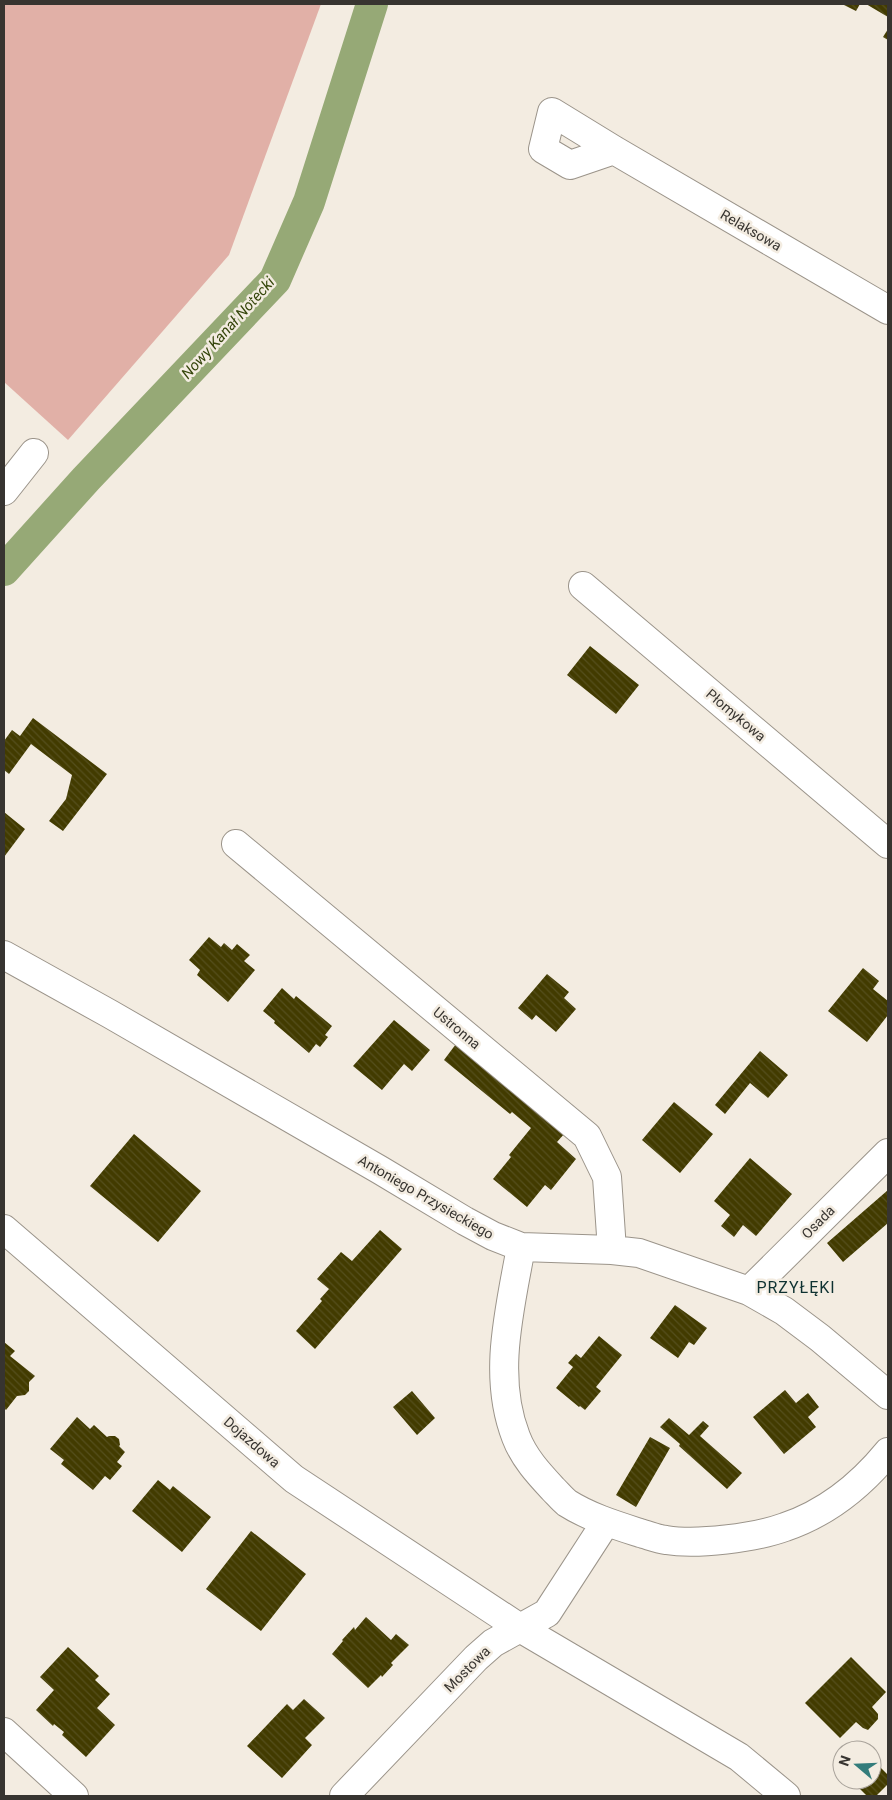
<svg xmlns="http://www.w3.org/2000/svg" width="892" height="1800" viewBox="0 0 892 1800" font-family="Roboto,sans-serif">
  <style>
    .green { fill: #e1b0a7 }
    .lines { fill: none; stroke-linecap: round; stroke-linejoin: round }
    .canal { stroke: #96a976; stroke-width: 32 }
    .building { fill: url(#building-back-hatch) }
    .minor-casing { stroke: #9b948a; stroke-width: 30 }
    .minor { stroke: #fff; stroke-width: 28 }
    .labels { text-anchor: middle; stroke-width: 5; stroke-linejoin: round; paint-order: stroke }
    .street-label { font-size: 14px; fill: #373430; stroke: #f3ece1 }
    .water-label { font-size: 15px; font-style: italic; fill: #35460b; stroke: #f3ece1 }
    .quarter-label { font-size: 16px; letter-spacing: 1px; fill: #0e3131; stroke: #f3ece1 }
  </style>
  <defs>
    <pattern id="building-back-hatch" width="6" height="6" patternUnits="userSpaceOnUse" patternTransform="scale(1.25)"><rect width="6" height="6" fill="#423b00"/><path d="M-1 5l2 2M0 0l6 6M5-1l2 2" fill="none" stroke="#554f1d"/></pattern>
  </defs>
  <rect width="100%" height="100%" fill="#f3ece1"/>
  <path class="green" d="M 4,4 L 321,4 L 229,255 L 68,440 L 4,382 Z"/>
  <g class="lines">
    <path class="canal" d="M 4,570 L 86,479 L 275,280 L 309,202 L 372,4"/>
  </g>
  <path class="building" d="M 842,4 L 860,4 L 856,11 Z
    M 866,4 L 888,4 L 888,17 Z
    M 888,29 L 888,40 L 883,37 Z
    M 590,646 L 639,685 L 616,714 L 567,675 Z
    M 33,718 L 107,774 L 63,831 L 49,821 L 66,799 L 72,775 L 31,744 L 9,774 L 4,770 L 4,741 L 12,730 L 20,736 Z
    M 4,812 L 25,829 L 4,857 Z
    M 209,937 L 221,947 L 224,943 L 232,950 L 237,944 L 250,955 L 244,961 L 255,970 L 228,1002 L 197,975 L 200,970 L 189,960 Z
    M 863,968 L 879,981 L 873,989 L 888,1001 L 888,1015 L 867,1042 L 828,1011 Z
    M 547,974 L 569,992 L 564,998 L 576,1009 L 556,1032 L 536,1015 L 532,1020 L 518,1008 Z
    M 282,988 L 294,999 L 296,996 L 332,1026 L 325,1035 L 328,1037 L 320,1047 L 316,1044 L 309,1053 L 274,1023 L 275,1021 L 263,1011 Z
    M 394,1020 L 430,1050 L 412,1071 L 404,1064 L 382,1090 L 353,1066 Z
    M 456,1044 L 565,1133 L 557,1142 L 576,1159 L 551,1190 L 545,1185 L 527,1207 L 493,1179 L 511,1157 L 509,1155 L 531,1128 L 512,1112 L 510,1114 L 444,1060 Z
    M 760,1051 L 788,1075 L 768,1098 L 750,1083 L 725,1114 L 715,1105 Z
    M 674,1102 L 713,1134 L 680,1173 L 642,1140 Z
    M 134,1134 L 201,1191 L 158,1242 L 90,1186 Z
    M 750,1158 L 792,1194 L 756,1236 L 743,1225 L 734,1237 L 721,1226 L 730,1215 L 714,1201 Z
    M 888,1190 L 888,1223 L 843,1262 L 827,1243 Z
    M 380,1230 L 402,1249 L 315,1349 L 296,1331 L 322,1301 L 320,1299 L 329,1289 L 317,1279 L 341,1252 L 352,1261 Z
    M 675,1305 L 707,1328 L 694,1345 L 689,1342 L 678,1358 L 650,1338 Z
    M 599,1336 L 622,1355 L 596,1387 L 601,1391 L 585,1410 L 580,1406 L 579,1407 L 556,1388 L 573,1367 L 568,1363 L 576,1354 L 581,1358 Z
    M 4,1342 L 15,1351 L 10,1356 L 35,1376 L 29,1382 L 29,1391 L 25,1395 L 17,1396 L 6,1410 L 4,1408 Z
    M 785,1390 L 796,1403 L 808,1393 L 819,1407 L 808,1417 L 816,1427 L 784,1454 L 753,1417 Z
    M 412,1391 L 435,1418 L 417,1435 L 393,1407 Z
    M 77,1417 L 90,1429 L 94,1425 L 107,1437 L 109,1436 L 115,1436 L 119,1439 L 120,1445 L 119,1446 L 125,1452 L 117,1462 L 122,1466 L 110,1480 L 105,1476 L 93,1490 L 61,1464 L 64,1460 L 50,1449 Z
    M 669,1418 L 689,1435 L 703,1421 L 709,1426 L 700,1436 L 742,1473 L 727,1489 L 679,1446 L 680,1444 L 660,1427 Z
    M 650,1437 L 670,1448 L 636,1507 L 616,1495 Z
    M 158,1480 L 170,1490 L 173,1486 L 211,1517 L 182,1552 L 132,1511 Z
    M 251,1531 L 306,1574 L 261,1631 L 206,1589 Z
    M 366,1617 L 391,1640 L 396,1634 L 409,1645 L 391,1663 L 393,1665 L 382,1677 L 381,1675 L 368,1688 L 332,1654 L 343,1641 L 342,1640 L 354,1627 L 355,1630 Z
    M 68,1647 L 99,1676 L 95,1680 L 110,1694 L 97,1708 L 115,1725 L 86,1757 L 62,1735 L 64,1732 L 54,1724 L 53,1726 L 36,1710 L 54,1690 L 40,1677 Z
    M 851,1657 L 886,1692 L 872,1707 L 878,1714 L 878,1719 L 868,1730 L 863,1728 L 856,1722 L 840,1738 L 805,1703 Z
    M 304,1699 L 325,1718 L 305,1738 L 312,1745 L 282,1778 L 247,1746 L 287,1704 L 293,1710 Z
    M 872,1759 L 888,1775 L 888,1784 L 876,1796 L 867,1796 L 851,1780 L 872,1780 Z"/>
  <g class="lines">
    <g class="minor-casing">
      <path id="minor" d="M 614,150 L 570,165 L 543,149 L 552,112 L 614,150 L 888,310
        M 4,491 L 34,453
        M 583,586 L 888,844
        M 236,844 L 587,1136 L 607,1177 L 612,1250
        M 4,955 L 110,1014 L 380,1170 L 465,1221 L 493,1236 L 521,1247 L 612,1250 L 639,1253 L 749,1291 L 784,1311 L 820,1338 L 888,1395
        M 4,1229 L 294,1479 L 520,1628 L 739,1757 L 786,1796
        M 521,1247 C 510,1309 492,1376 516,1437 C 524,1458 539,1474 553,1489 C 558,1494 562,1499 567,1503 C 589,1517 615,1525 640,1533 C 648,1535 657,1539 666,1540 C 697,1545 755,1538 785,1527 C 826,1513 861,1485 888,1452
        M 749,1291 L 888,1153
        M 4,1732 L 74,1796
        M 344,1796 L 476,1658 L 493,1643 L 547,1613 L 606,1522"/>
    </g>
    <use href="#minor" class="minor"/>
  </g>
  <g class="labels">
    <g class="street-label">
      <text transform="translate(751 230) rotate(30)" y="5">Relaksowa</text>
      <text transform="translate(736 715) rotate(40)" y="5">Płomykowa</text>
      <text transform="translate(457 1028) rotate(40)" y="5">Ustronna</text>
      <text transform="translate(426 1197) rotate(30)" y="5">Antoniego Przysieckiego</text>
      <text transform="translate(818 1222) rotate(-45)" y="5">Osada</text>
      <text transform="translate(252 1442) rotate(41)" y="5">Dojazdowa</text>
      <text transform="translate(467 1669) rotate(-45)" y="5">Mostowa</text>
    </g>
    <g class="water-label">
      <text transform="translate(228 328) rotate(-48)" y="5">Nowy Kanał Notecki</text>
    </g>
    <g class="quarter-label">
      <text x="796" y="1293">PRZYŁĘKI</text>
    </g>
  </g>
  <rect width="892" height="1800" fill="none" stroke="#373430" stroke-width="10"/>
  <g transform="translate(857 1765) rotate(289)"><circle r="24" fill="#f3ece1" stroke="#a8a29a"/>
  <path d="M0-4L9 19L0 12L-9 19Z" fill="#337c7b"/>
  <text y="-8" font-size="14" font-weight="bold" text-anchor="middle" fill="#373430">N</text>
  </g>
</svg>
